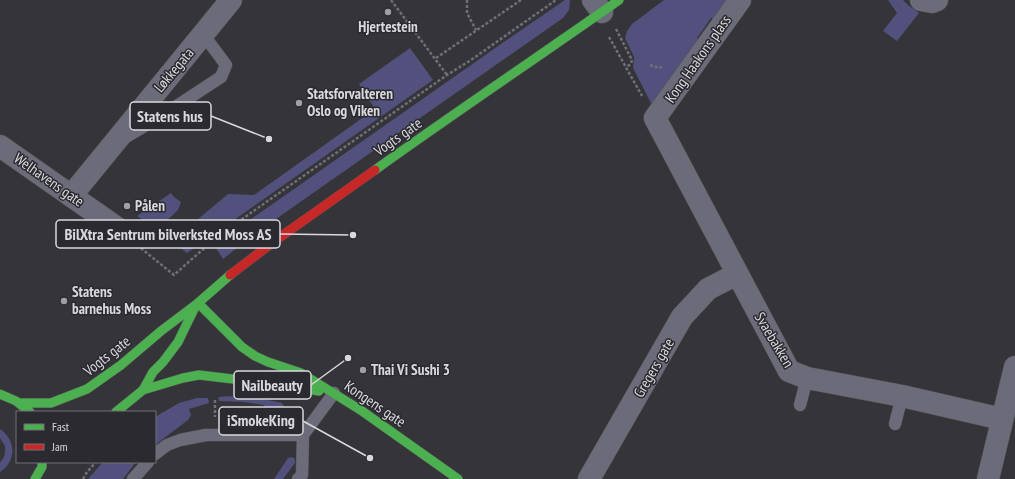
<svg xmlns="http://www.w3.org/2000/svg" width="1015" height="479" viewBox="0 0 1015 479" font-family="'PT Sans Narrow',sans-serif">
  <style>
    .green { fill: #52507c }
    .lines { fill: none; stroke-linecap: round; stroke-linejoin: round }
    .lane-casing { stroke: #535356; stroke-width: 13 }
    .street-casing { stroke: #535356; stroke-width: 23 }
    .fast-casing { stroke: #535356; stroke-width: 10 }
    .jam-casing { stroke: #535356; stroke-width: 10 }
    .path { stroke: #6f6e79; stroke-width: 2.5; stroke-dasharray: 3 2; stroke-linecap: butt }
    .lane { stroke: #6c6b79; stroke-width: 12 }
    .street { stroke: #6c6b79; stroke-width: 22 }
    .fast { stroke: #4caf50; stroke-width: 9 }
    .jam { stroke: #c62828; stroke-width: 9 }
    .poi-dot { fill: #a0a0a4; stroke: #2a2a30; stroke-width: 1.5 }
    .labels { text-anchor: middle; stroke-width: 3; stroke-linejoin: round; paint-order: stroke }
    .poi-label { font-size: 15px; font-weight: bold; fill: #d9d9dd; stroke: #2a2a30; text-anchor: start }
    .street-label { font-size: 15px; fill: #d9d9dd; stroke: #2a2a30 }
    .leader { fill: none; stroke: #d9d9dd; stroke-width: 1.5 }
    .callout-dot { fill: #d9d9dd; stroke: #2a2a30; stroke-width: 1.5 }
    .callout { fill: #2a2a30; stroke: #d9d9dd; stroke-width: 1.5 }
    .callout-label { font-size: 16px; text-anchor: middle; font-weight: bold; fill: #d9d9dd }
  </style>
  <rect width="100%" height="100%" fill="#353539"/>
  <path class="green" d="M 565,0 L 570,0 L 569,10 L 563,18 L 256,233 L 223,259 L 214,245 L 511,37 Z
    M 664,0 L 730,0 L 716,20 L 711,18 L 697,38 L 702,41 L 652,105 L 633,68 L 634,57 L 625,38 L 627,31 L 632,24 Z
    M 888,0 L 903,0 C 908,6 913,8 919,13 L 897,41 L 883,31 L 897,13 Z
    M 410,48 L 433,80 L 187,253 L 172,241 L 228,194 L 254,195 L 375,109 L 359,84 Z
    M 171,193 L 174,197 L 181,202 L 178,210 L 157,230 L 137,216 Z
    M 218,397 C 240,395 261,398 282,403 C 288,412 281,418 272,420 C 265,417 264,412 264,405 L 244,402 L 219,401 Z
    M 197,398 L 208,398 L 209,403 L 189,409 L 191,415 L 188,420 L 155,445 L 155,417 L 179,403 Z
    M 0,429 C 16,440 17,461 0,472 L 0,463 L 4,457 L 5,452 L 5,446 L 0,438 Z
    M 292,457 L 295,459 L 295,463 L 283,479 L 274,479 L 288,458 Z
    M 103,462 L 136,462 L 123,479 L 88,479 Z"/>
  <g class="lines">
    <g class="lane-casing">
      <path id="lane" d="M 126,137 L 163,115 L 221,77 L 226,65 L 203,34
        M 800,405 L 807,378
        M 895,424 L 902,396
        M 155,454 L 167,445 L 180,440 L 206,435 L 303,435
        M 133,479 L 148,462
        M 298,479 L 302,475 L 303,435 L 334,393"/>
    </g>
    <g class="street-casing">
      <path id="street" d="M 593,0 L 602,12
        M 740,0 L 655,118 L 789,371 L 807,378 L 902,396 L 1002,419
        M 921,0 L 932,2 L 937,0
        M 0,146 L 120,230
        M 71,196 L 231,0
        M 589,479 L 682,317 L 708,289 L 737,274
        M 988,479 L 1015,367"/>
    </g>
    <g class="fast-casing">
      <path id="fast" d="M 375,170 C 456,112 538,57 619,0
        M 198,303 L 242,347 L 255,356 L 268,362 L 301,373 L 362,411 L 458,479
        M 143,390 L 183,378 L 199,375 L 284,385 L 319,391
        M 0,394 L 16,401 L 30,412
        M 20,403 L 51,403 L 87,389 L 121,365 L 161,331 L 198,303 L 230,275
        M 116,412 L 143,390 L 153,372 L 163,362 L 178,342 L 195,307
        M 35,479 L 42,467 L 42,462"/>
    </g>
    <g class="jam-casing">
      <path id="jam" d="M 230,275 L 276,240 L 375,170"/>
    </g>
    <path class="path" d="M 391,0 L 447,75
      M 467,0 L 467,13 L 476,30
      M 616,29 L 632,60 L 631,64 L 626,67
      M 609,37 L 642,96
      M 436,58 L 521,0
      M 650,65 L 659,68 L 662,67
      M 137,245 L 174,275 L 218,236 L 447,75 L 471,60 L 556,0
      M 215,400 L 215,417
      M 83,479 L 87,472 L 96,462"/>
    <use href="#lane" class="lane"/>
    <use href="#street" class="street"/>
    <use href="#fast" class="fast"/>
    <use href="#jam" class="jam"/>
  </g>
  <g class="poi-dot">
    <circle cx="388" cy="12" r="4"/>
    <circle cx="299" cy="103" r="4"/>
    <circle cx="127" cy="206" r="4"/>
    <circle cx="64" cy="301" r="4"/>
    <circle cx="363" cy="370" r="4"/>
  </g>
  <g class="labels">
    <g class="poi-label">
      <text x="388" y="32" text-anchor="middle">Hjertestein</text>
      <text x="307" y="99">Statsforvalteren<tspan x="307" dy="17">Oslo og Viken</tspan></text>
      <text x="135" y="211">Pålen</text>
      <text x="72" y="297">Statens<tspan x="72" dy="17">barnehus Moss</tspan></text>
      <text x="371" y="375">Thai Vi Sushi 3</text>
    </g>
    <g class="street-label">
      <text transform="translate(698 59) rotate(-55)" y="5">Kong Haakons plass</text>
      <text transform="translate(174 70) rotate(-50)" y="5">Løkkegata</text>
      <text transform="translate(398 137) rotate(-35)" y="5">Vogts gate</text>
      <text transform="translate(49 180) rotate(35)" y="5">Welhavens gate</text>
      <text transform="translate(774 340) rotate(59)" y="5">Svaebakken</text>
      <text transform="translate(107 356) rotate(-38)" y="5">Vogts gate</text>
      <text transform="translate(654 368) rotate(-60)" y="5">Gregers gate</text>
      <text transform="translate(375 404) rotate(34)" y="5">Kongens gate</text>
    </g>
  </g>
  <path class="leader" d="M269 139L211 116M353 235L280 234M348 358L311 385M370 458L303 421"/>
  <g class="callout-dot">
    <circle cx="269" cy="139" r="4"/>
    <circle cx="353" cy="235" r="4"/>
    <circle cx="348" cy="358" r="4"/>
    <circle cx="370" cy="458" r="4"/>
  </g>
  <g class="callout">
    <rect x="130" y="102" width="81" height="28" rx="4"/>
    <rect x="56" y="220" width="224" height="28" rx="4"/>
    <rect x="234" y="371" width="77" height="28" rx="4"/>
    <rect x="219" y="407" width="84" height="28" rx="4"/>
  </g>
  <g class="callout-label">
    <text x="170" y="122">Statens hus</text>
    <text x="168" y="240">BilXtra Sentrum bilverksted Moss AS</text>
    <text x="272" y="391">Nailbeauty</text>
    <text x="261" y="426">iSmokeKing</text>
  </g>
  <rect x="16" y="411" width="140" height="52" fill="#2a2a30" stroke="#707075"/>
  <rect x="24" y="424" width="20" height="6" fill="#4caf50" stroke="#707075"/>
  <text x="52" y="431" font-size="12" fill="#d9d9dd">Fast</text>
  <rect x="24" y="444" width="20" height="6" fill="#c62828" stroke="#707075"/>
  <text x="52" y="451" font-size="12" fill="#d9d9dd">Jam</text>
</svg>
